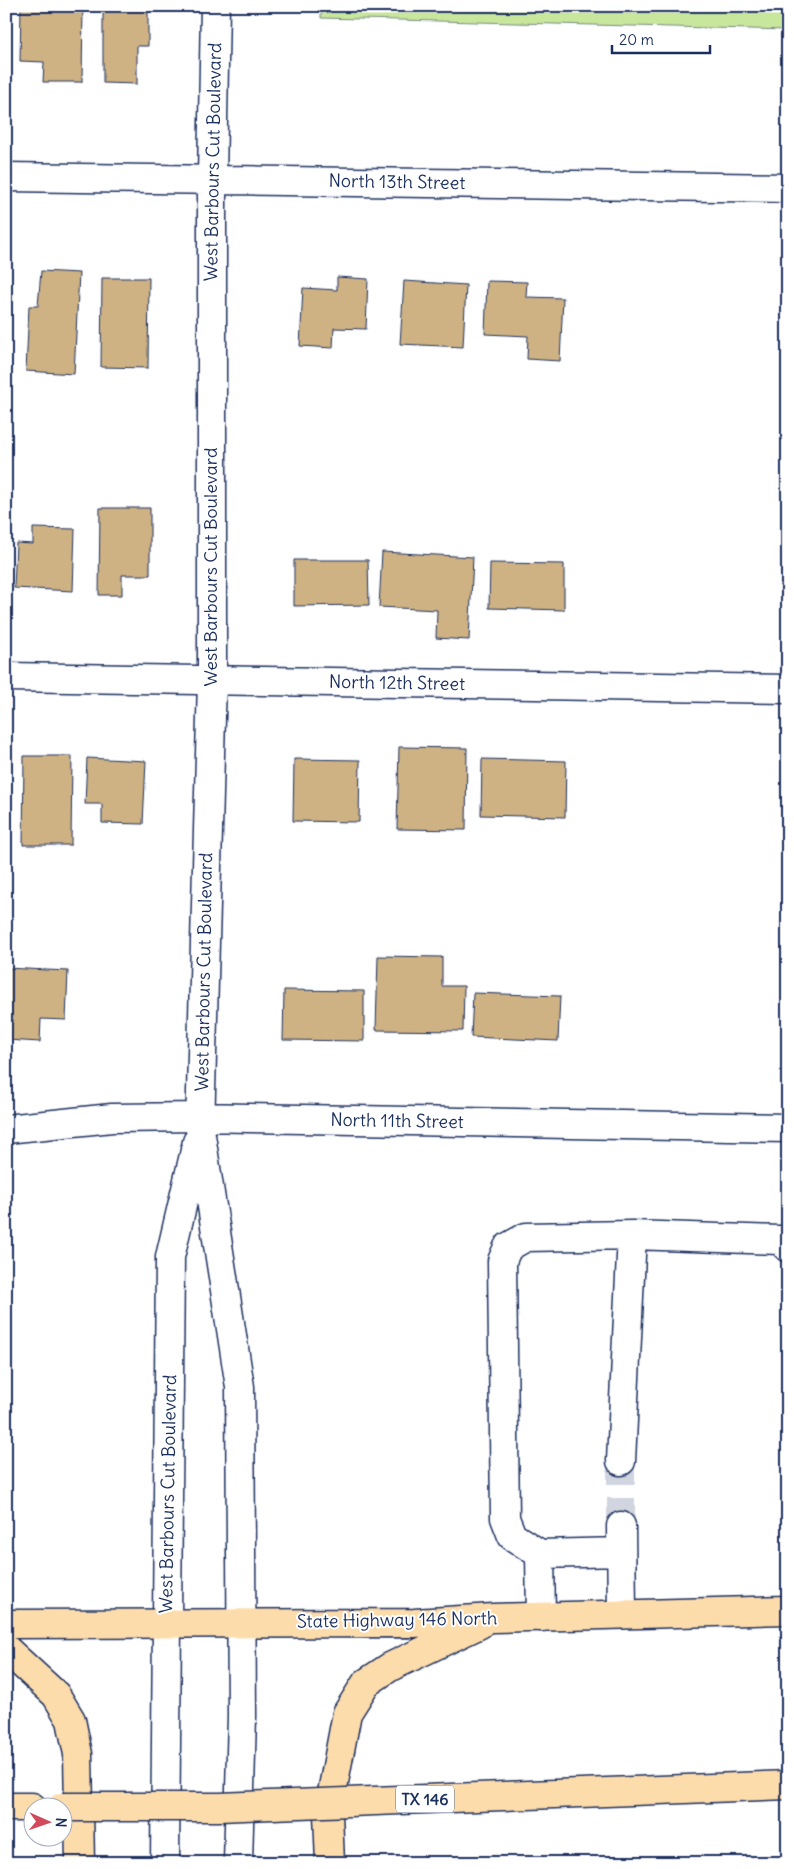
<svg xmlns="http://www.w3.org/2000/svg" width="794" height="1869" viewBox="0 0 794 1869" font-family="Delius,sans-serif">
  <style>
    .green { fill: #c9e69d; stroke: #728a7e }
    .building { fill: #ceb283; stroke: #1b2f5e }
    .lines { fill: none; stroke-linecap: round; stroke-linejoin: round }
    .minor-tunnel { stroke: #d1d5df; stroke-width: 28; stroke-dasharray: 28 14; stroke-linecap: butt }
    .minor-casing { stroke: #1b2f5e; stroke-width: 31 }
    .major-casing { stroke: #1b2f5e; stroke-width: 31 }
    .highway-casing { stroke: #1b2f5e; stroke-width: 31 }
    .minor { stroke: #fff; stroke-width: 28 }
    .major { stroke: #fddcac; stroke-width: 28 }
    .highway { stroke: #fddcac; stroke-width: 28 }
    .highway-bridge-casing { stroke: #1b2f5e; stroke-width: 31; stroke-linecap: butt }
    .highway-bridge { stroke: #fddcac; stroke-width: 28 }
    .labels { text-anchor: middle; stroke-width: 4; stroke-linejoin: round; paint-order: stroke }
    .shield { fill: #fff; stroke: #5f6d8e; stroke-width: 1 }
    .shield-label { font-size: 16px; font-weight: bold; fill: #1b2f5e }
    .street-label { font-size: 18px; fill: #1b2f5e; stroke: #fff }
  </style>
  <rect width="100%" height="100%" fill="#fff"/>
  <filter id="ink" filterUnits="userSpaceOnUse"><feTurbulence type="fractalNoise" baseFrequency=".02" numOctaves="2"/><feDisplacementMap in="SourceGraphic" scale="10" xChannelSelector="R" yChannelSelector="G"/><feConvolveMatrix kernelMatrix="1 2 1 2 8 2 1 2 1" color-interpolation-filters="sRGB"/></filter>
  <g filter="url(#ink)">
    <path class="green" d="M 321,6 L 788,6 L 788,30 L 321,18 Z"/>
    <path class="building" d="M 21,6 L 83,6 L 82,82 L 43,82 L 44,62 L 20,61 Z
      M 103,6 L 148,6 L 148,46 L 137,46 L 137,84 L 103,83 Z
      M 41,271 L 79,273 L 74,374 L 26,371 L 29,306 L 38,306 Z
      M 337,277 L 368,279 L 366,329 L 334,328 L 333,348 L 300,346 L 303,288 L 337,290 Z
      M 102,278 L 149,278 L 148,368 L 101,367 Z
      M 404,281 L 466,285 L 463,347 L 400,344 Z
      M 487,281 L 527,282 L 526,297 L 563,298 L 560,361 L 527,359 L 528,336 L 485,334 Z
      M 100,508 L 150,508 L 150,575 L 122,575 L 122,595 L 99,595 Z
      M 33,528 L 75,529 L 73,591 L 14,588 L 16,543 L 33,544 Z
      M 382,552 L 473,557 L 469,640 L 436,638 L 437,610 L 379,607 Z
      M 294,560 L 368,560 L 369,605 L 294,606 Z
      M 490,563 L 564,564 L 564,610 L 489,608 Z
      M 399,747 L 467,748 L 466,830 L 397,829 Z
      M 24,756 L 72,756 L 71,845 L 23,845 Z
      M 87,758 L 146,761 L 143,824 L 102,823 L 102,804 L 85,804 Z
      M 294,759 L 360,760 L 359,822 L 293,821 Z
      M 482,759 L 566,761 L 565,817 L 481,815 Z
      M 378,956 L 442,957 L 442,986 L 464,986 L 463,1031 L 376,1030 Z
      M 6,968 L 68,971 L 66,1020 L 41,1019 L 40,1042 L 6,1040 Z
      M 284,990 L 364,991 L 364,1041 L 283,1040 Z
      M 473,993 L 560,996 L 558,1041 L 471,1037 Z"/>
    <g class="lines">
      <path class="minor-tunnel" d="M 621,1526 L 621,1461"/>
      <g class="minor-casing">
        <path id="minor" d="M 215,6 L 212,179 L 212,680 L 200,1129 L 240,1387 L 242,1716 L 238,1863
          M 6,177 L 788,188
          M 6,677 L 788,689
          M 6,1129 L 112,1118 L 201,1117 L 788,1128
          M 621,1461 L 632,1235 L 780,1240 L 788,1248
          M 621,1526 L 622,1614
          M 540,1554 L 621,1552
          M 541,1617 L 540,1554 L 512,1536 L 505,1518 L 502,1261 L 508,1247 L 526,1237 L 632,1235
          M 165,1863 L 170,1257 L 197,1142"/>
      </g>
      <g class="major-casing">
        <path id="major" d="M 6,1624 L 414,1623 L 493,1618 L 788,1610
          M 6,1649 L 56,1695 L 71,1720 L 78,1754 L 80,1863
          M 330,1863 L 328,1814 L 347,1713 L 366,1683 L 390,1667 L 480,1624"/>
      </g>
      <g class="highway-casing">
        <path id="highway" d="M 6,1807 L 32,1807"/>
      </g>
      <use href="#minor" class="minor"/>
      <use href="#major" class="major"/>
      <use href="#highway" class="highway"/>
      <g class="highway-bridge-casing">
        <path id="highway-bridge" d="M 62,1807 L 219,1807 L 788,1785"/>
      </g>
      <use href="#highway-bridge" class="highway-bridge"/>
    </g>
  </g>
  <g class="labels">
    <rect class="shield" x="396" y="1785.5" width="58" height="27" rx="4"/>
    <g class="shield-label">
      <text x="425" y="1805">TX 146</text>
    </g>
    <g class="street-label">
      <text transform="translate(213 162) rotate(-89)" y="6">West Barbours Cut Boulevard</text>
      <text transform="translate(397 182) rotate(1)" y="6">North 13th Street</text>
      <text transform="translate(211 567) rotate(-90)" y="6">West Barbours Cut Boulevard</text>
      <text transform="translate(397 683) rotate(1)" y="6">North 12th Street</text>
      <text transform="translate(204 972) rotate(-89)" y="6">West Barbours Cut Boulevard</text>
      <text transform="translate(397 1121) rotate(1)" y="6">North 11th Street</text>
      <text transform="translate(168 1494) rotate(-89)" y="6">West Barbours Cut Boulevard</text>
      <text transform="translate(397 1620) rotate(-1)" y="6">State Highway 146 North</text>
    </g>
  </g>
  <rect width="794" height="1869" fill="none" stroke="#fff" stroke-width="25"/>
  <rect x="12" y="12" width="769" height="1844" fill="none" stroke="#1b2f5e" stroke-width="2" filter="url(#ink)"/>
  <g transform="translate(48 1822) rotate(92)"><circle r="24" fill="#ffffff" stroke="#a4acbf"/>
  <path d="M0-4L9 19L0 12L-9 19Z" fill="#d1495b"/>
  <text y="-8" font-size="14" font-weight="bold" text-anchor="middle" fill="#1b2f5e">N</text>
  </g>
  <path d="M612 45v8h98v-8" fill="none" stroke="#1b2f5e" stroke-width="2.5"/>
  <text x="619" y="45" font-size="15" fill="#1b2f5e" stroke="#ffffff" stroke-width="4" paint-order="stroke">20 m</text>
</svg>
